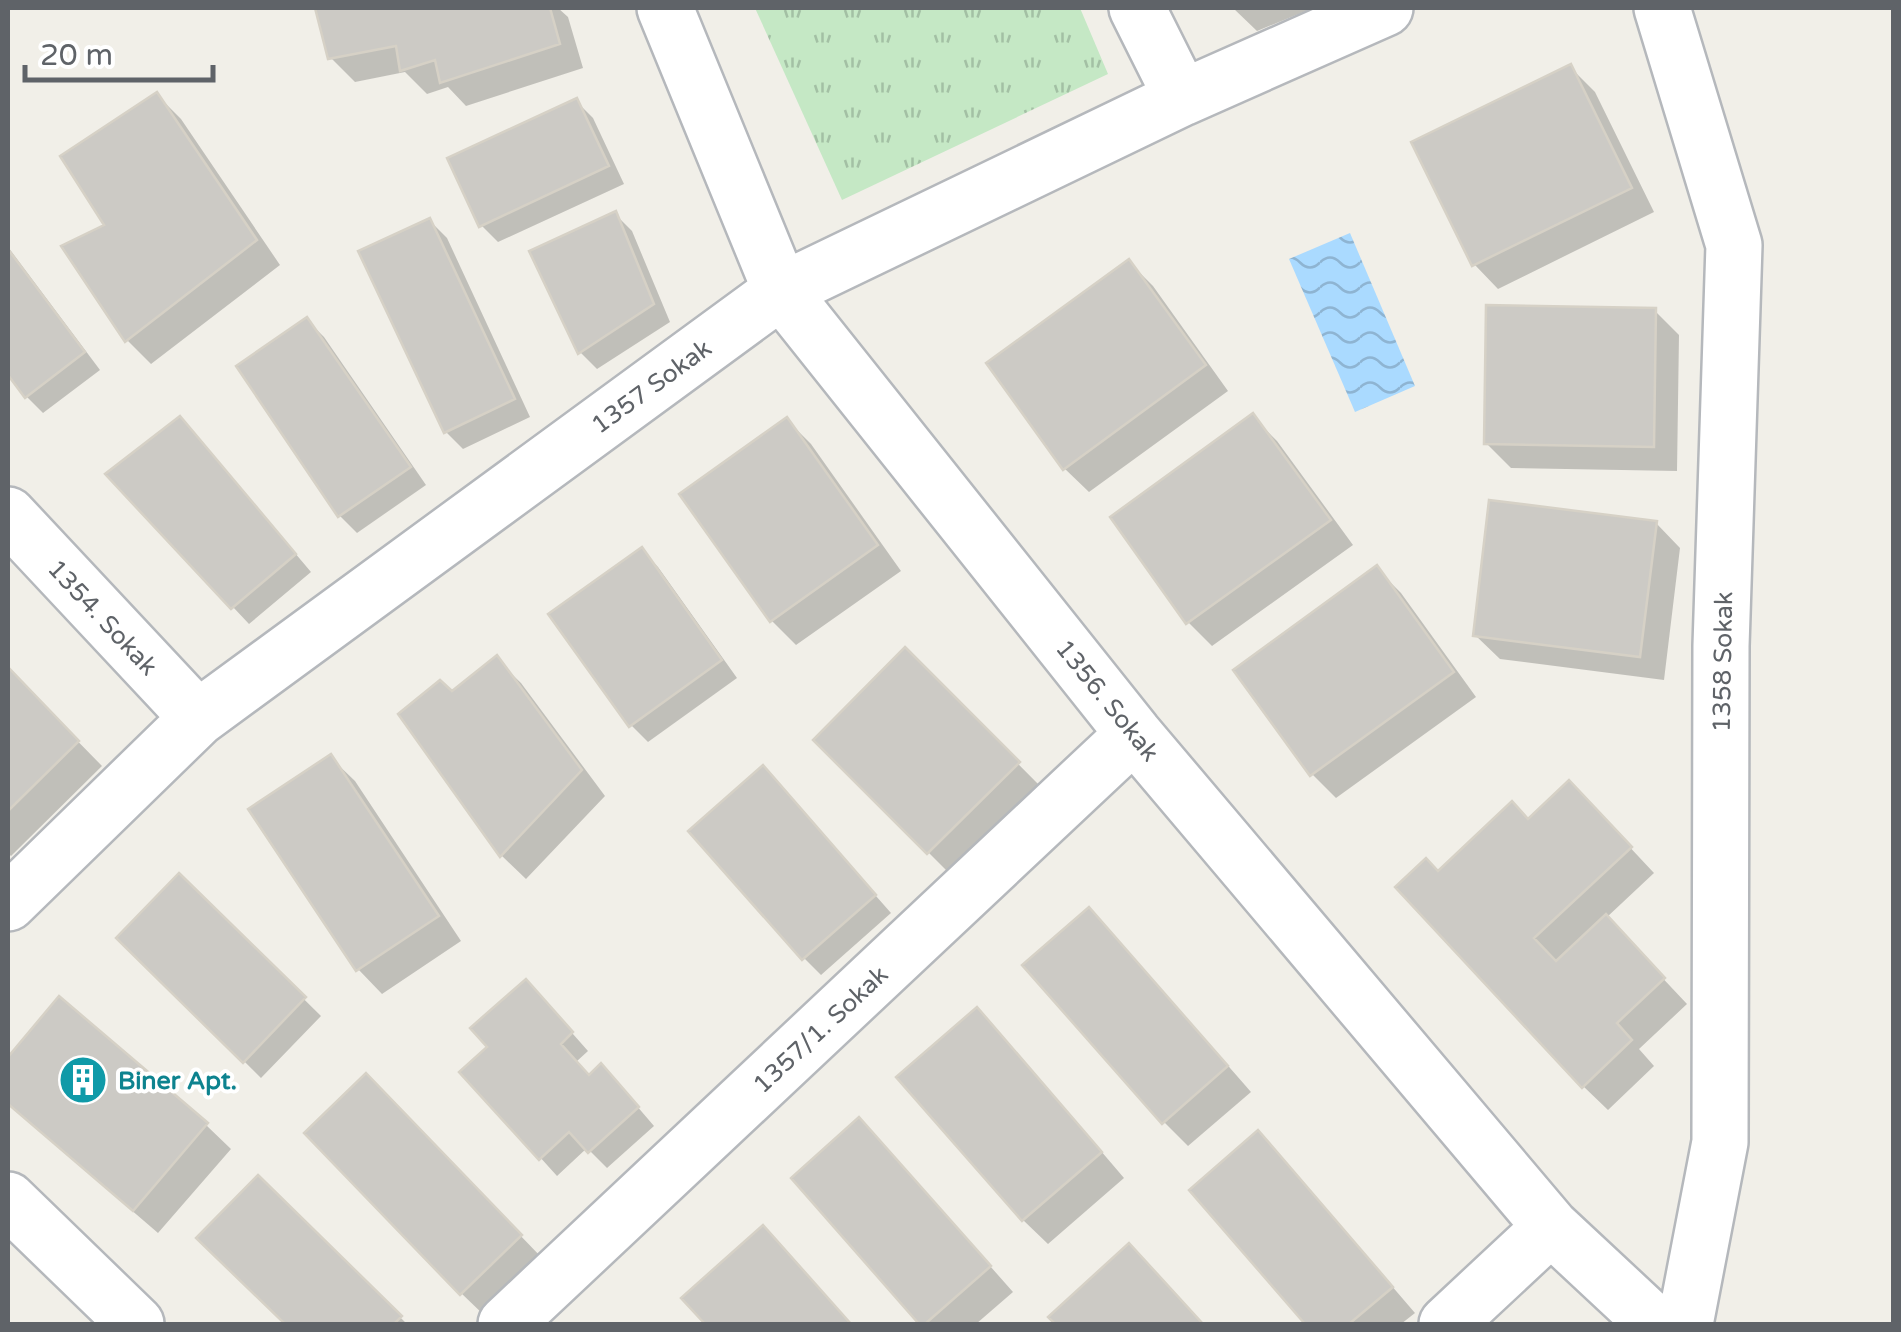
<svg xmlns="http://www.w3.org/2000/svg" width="1901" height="1332" viewBox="0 0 1901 1332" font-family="'Varela Round',sans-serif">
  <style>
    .park { fill: url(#park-tufts) }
    .water { fill: url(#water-waves) }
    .shadow { fill: #0003 }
    .building { fill: #cccac5; stroke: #d6d1c6; stroke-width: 2.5 }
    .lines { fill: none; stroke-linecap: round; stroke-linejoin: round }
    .minor-casing { stroke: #b5b8bc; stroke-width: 60 }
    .minor { stroke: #fff; stroke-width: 55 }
    .labels { text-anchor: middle; stroke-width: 8; stroke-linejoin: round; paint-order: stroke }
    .street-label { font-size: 25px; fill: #5f6368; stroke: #fff }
    .culture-label { font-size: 25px; font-weight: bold; fill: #0d838f; stroke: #fff; text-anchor: start }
  </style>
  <defs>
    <pattern id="park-tufts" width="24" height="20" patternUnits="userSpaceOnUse" patternTransform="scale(2.5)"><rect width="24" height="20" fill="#c5e8c5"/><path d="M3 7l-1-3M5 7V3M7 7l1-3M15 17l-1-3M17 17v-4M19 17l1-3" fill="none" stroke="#a3c0a4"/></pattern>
    <pattern id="water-waves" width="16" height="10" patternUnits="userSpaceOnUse" patternTransform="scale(2.5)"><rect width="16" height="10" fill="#aadaff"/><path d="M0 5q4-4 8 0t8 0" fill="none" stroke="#8eb4d2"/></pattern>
  </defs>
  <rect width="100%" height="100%" fill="#f1efe8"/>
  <path class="park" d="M 755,8 L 1080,8 L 1108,74 L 842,200 Z"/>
  <path class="water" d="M 1350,233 L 1415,386 L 1355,412 L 1289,259 Z"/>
  <path class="shadow" d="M 317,8 L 558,8 L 568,17 L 583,68 L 466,106 L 448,87 L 427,94 L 405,72 L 355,82 L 330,57 Z
    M 1233,8 L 1313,8 L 1257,31 Z
    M 1570,67 L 1595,92 L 1654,212 L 1498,289 L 1474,264 Z
    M 157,95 L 181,119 L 280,265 L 151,364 L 127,340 L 108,226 Z
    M 576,101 L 593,118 L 624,184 L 498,242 L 481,225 Z
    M 615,214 L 632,231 L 670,322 L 597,369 L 580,352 Z
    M 430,221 L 447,238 L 530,417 L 463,449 L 446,432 Z
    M 8,247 L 100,370 L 43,413 L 26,396 L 8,371 Z
    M 1129,262 L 1153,286 L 1228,391 L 1089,492 L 1064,468 Z
    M 1655,311 L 1679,335 L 1677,471 L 1511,468 L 1486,443 Z
    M 307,320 L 324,337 L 426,485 L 357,533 L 340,516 L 239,367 Z
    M 1253,417 L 1277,441 L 1353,545 L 1212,646 L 1188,622 Z
    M 787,420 L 811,444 L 901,571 L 796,645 L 772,621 Z
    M 196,436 L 311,572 L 249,624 L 233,607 Z
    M 1656,523 L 1680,548 L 1664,680 L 1500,659 L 1475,635 Z
    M 641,550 L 658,567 L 737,678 L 648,742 L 631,725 Z
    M 1377,569 L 1401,593 L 1476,697 L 1336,798 L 1312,774 Z
    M 905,650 L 1042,788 L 953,877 L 816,740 Z
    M 496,659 L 521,683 L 605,796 L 526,879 L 502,856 L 402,714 L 452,694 Z
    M 8,670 L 102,766 L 11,856 L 8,853 Z
    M 330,757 L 355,781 L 461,941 L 382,994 L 358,969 Z
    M 779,786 L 891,913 L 821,975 L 804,958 Z
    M 1593,808 L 1654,873 L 1606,918 L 1687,1004 L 1639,1049 L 1654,1066 L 1608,1110 L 1583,1086 L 1438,874 L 1529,822 Z
    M 179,876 L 321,1016 L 261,1078 L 120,938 Z
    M 1089,910 L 1113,934 L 1251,1092 L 1188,1146 L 1164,1122 L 1026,965 Z
    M 60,999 L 206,1125 L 231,1149 L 158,1233 L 8,1104 L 8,1061 Z
    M 542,999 L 588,1051 L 576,1062 L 590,1077 L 618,1084 L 654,1126 L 607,1168 L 587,1148 L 557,1176 L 463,1072 Z
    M 977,1010 L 1001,1034 L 1124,1178 L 1048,1244 L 1023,1220 Z
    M 390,1101 L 544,1260 L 486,1317 L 461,1293 Z
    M 883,1145 L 1013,1292 L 976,1324 L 922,1324 L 794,1178 Z
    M 1282,1158 L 1415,1313 L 1401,1324 L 1308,1324 L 1192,1190 Z
    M 258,1178 L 407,1324 L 288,1324 L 200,1238 Z
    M 787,1253 L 851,1324 L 708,1324 L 685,1298 Z
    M 1153,1271 L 1202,1324 L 1058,1324 L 1052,1318 Z"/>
  <path class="building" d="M 315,8 L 550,8 L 560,44 L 440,83 L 435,60 L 400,71 L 396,46 L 328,59 Z
    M 1571,64 L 1632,188 L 1472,266 L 1411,142 Z
    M 157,92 L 257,240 L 125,342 L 61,246 L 104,225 L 60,156 Z
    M 577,98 L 609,166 L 479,227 L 447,158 Z
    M 616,211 L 654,304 L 578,354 L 529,251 Z
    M 430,218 L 515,399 L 444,433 L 358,251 Z
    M 8,249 L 85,352 L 25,398 L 8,375 Z
    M 1129,259 L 1206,365 L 1063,470 L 986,363 Z
    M 1486,305 L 1656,308 L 1654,447 L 1484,444 Z
    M 307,317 L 411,467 L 338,517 L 236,366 Z
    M 1253,413 L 1331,520 L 1186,624 L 1110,517 Z
    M 180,416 L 296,554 L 231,609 L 105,474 Z
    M 787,417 L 878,545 L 770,622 L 679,494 Z
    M 1489,500 L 1657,521 L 1640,657 L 1473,636 Z
    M 642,547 L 722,660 L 629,727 L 548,614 Z
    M 1377,565 L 1454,672 L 1310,776 L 1233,670 Z
    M 905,647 L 1020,762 L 927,854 L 813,740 Z
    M 497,655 L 582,770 L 500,857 L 398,714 L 440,680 L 452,691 Z
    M 8,667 L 79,741 L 8,811 Z
    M 331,754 L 439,916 L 356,971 L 248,809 Z
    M 763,765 L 876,895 L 802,960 L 688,831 Z
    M 1569,780 L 1632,847 L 1534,938 L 1556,961 L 1606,914 L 1665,978 L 1617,1023 L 1632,1040 L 1582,1088 L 1395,887 L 1426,858 L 1438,871 L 1512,801 L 1528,819 Z
    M 179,873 L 306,997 L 243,1063 L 116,938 Z
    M 1089,907 L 1228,1066 L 1162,1124 L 1022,965 Z
    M 526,979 L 573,1032 L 561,1044 L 589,1075 L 601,1063 L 639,1107 L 588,1153 L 569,1132 L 539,1160 L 459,1072 L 487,1047 L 470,1028 Z
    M 59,996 L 208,1123 L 133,1211 L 8,1104 L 8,1057 Z
    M 977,1007 L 1102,1152 L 1022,1221 L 896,1077 Z
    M 366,1073 L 522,1235 L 460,1295 L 304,1133 Z
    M 859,1117 L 991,1266 L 925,1324 L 919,1324 L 791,1178 Z
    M 1258,1130 L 1393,1287 L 1349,1324 L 1305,1324 L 1189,1190 Z
    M 258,1175 L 402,1316 L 394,1324 L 285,1324 L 196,1238 Z
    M 763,1225 L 851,1324 L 705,1324 L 681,1298 Z
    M 1129,1243 L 1203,1324 L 1055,1324 L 1048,1317 Z"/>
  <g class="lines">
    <g class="minor-casing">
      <path id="minor" d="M 665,8 L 781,291 L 1134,734 L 1551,1227 L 1655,1324
        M 1137,8 L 1182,98
        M 1662,8 L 1734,245 L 1721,646 L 1720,1142 L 1685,1324
        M 8,515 L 198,718
        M 8,903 L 198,718 L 781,291 L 1182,98 L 1385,8
        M 8,1200 L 136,1324
        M 506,1324 L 1134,734
        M 1447,1324 L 1551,1227"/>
    </g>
    <use href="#minor" class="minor"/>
  </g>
  <defs>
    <g id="building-disc" transform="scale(2.5)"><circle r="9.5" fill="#0f9aa8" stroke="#fff"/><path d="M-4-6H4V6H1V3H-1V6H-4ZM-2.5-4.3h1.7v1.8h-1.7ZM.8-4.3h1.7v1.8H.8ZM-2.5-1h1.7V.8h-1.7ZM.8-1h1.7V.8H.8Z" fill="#fff"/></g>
  </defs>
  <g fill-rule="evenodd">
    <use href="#building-disc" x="83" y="1080"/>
  </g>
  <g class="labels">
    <g class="street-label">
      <text transform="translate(651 386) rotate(-36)" y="9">1357 Sokak</text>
      <text transform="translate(103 617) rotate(47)" y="9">1354. Sokak</text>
      <text transform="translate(1722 662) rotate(-89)" y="9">1358 Sokak</text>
      <text transform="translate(1108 700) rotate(51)" y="9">1356. Sokak</text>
      <text transform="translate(820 1029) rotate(-43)" y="9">1357/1. Sokak</text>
    </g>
    <g class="culture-label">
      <text x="118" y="1089">Biner Apt.</text>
    </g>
  </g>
  <rect width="1901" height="1332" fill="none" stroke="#5f6368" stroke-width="20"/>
  <path d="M25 65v15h188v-15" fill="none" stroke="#5f6368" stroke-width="5"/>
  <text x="40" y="65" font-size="30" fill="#5f6368" stroke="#ffffff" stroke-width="8" paint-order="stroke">20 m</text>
</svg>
